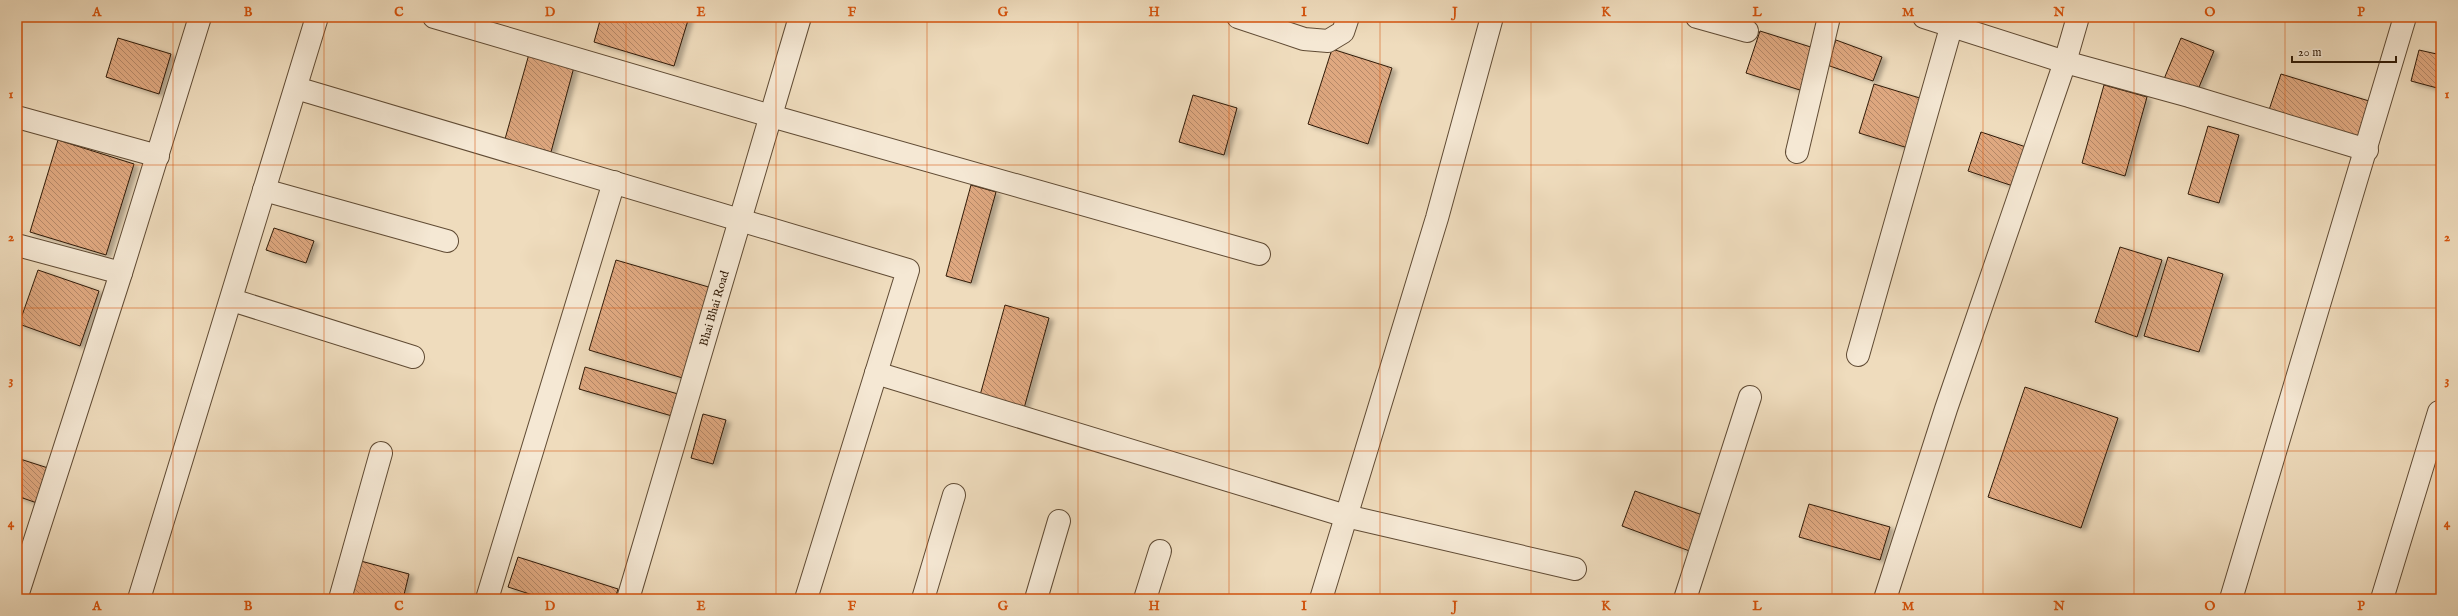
<svg xmlns="http://www.w3.org/2000/svg" width="2458" height="616" viewBox="0 0 2458 616" font-family="'IM FELL English',serif">
  <style>
    .building { fill: url(#building-back-hatch); stroke: #311b07; filter: url(#shadow) }
    .lines { fill: none; stroke-linecap: round; stroke-linejoin: round }
    .street-casing { stroke: #604b34; stroke-width: 24 }
    .street { stroke: #f5e8d4; stroke-width: 22 }
    .grid { fill: none; stroke: #d6530c; stroke-width: 1; stroke-opacity: 0.55 }
    .labels { text-anchor: middle; stroke-width: 3.5; stroke-linejoin: round; paint-order: stroke }
    .street-label { font-size: 12px; fill: #311b07; stroke: #f5e8d4 }
    .neatline { fill: none; stroke: #d6530c; stroke-width: 1.5 }
    .grid-label { font-size: 13px; text-anchor: middle; font-weight: bold; fill: #d6530c }
  </style>
  <defs>
    <pattern id="building-back-hatch" width="6" height="6" patternUnits="userSpaceOnUse"><rect width="6" height="6" fill="#dfa880"/><path d="M-1 5l2 2M0 0l6 6M5-1l2 2" fill="none" stroke="#b58867"/></pattern>
    <filter id="shadow"><feDropShadow dx="4.5" dy="2.5" stdDeviation="2" flood-color="#0004"/></filter>
  </defs>
  <rect width="100%" height="100%" fill="#efdcbd"/>
  <filter id="stains"><feTurbulence type="fractalNoise" baseFrequency=".005" numOctaves="4"/><feColorMatrix values="0 0 0 0 .2 0 0 0 0 .09 0 0 0 0 .02 0 0 0 .5 -.17"/></filter>
  <radialGradient id="worn" r=".72"><stop offset=".6" stop-color="#630" stop-opacity="0"/><stop offset="1" stop-color="#630" stop-opacity=".3"/></radialGradient>
  <path class="building" d="M 601,17 L 689,17 L 674,66 L 594,42 Z
    M 1760,31 L 1817,49 L 1803,91 L 1746,73 Z
    M 118,38 L 171,54 L 159,94 L 106,77 Z
    M 2181,38 L 2214,51 L 2197,92 L 2164,79 Z
    M 1836,40 L 1882,57 L 1873,81 L 1827,65 Z
    M 1332,49 L 1392,68 L 1368,144 L 1308,124 Z
    M 2419,50 L 2441,55 L 2441,89 L 2411,81 Z
    M 529,54 L 574,67 L 551,152 L 505,139 Z
    M 2281,74 L 2369,101 L 2358,137 L 2269,110 Z
    M 1874,84 L 1923,99 L 1908,148 L 1859,133 Z
    M 2104,85 L 2147,97 L 2125,176 L 2082,163 Z
    M 1193,95 L 1237,108 L 1224,155 L 1179,142 Z
    M 2208,126 L 2239,135 L 2219,203 L 2188,194 Z
    M 1981,132 L 2029,148 L 2016,187 L 1968,171 Z
    M 58,140 L 134,164 L 106,255 L 30,232 Z
    M 971,185 L 996,192 L 971,283 L 946,276 Z
    M 274,228 L 314,241 L 306,263 L 266,250 Z
    M 2120,247 L 2162,260 L 2137,337 L 2095,322 Z
    M 2168,257 L 2223,274 L 2199,352 L 2144,336 Z
    M 616,260 L 712,288 L 686,379 L 589,350 Z
    M 38,270 L 99,291 L 80,346 L 19,324 Z
    M 1005,305 L 1049,318 L 1023,412 L 979,399 Z
    M 585,367 L 678,394 L 672,416 L 579,389 Z
    M 2025,387 L 2118,418 L 2081,528 L 1988,497 Z
    M 703,414 L 726,420 L 713,464 L 691,458 Z
    M 17,458 L 48,468 L 37,503 L 17,496 Z
    M 1635,491 L 1708,517 L 1695,553 L 1622,526 Z
    M 1809,504 L 1890,527 L 1880,560 L 1799,537 Z
    M 518,557 L 618,589 L 615,599 L 545,599 L 508,587 Z
    M 357,560 L 409,574 L 403,599 L 348,599 Z"/>
  <g class="lines">
    <g class="street-casing">
      <g id="street">
        <path d="M 434,17 L 771,116 L 1259,254"/>
        <path d="M 1238,17 L 1304,39 L 1328,41 L 1343,32 L 1348,17"/>
        <path d="M 1697,17 L 1747,31"/>
        <path d="M 1924,17 L 2065,62 L 2189,96 L 2367,150"/>
        <path d="M 296,88 L 908,270 L 806,599"/>
        <path d="M 17,117 L 158,156"/>
        <path d="M 1797,152 L 1829,17"/>
        <path d="M 264,190 L 447,241"/>
        <path d="M 17,245 L 121,273"/>
        <path d="M 232,300 L 413,357"/>
        <path d="M 1858,355 L 1954,17"/>
        <path d="M 876,373 L 1346,516 L 1575,569"/>
        <path d="M 17,596 L 121,273 L 200,17"/>
        <path d="M 139,599 L 317,17"/>
        <path d="M 340,599 L 381,453"/>
        <path d="M 487,599 L 614,182"/>
        <path id="s1" d="M 628,599 L 800,17"/>
        <path d="M 923,599 L 954,495"/>
        <path d="M 1036,599 L 1059,521"/>
        <path d="M 1145,599 L 1160,551"/>
        <path d="M 1321,599 L 1437,218 L 1492,17"/>
        <path d="M 1685,599 L 1750,397"/>
        <path d="M 1885,599 L 1946,409 L 2065,62 L 2078,17"/>
        <path d="M 2231,599 L 2405,17"/>
        <path d="M 2382,599 L 2439,412"/>
      </g>
    </g>
    <use href="#street" class="street"/>
  </g>
  <path class="grid" d="M 173,17 L 173,599M 324,17 L 324,599M 475,17 L 475,599M 626,17 L 626,599M 776,17 L 776,599M 927,17 L 927,599M 1078,17 L 1078,599M 1229,17 L 1229,599M 1380,17 L 1380,599M 1531,17 L 1531,599M 1682,17 L 1682,599M 1832,17 L 1832,599M 1983,17 L 1983,599M 2134,17 L 2134,599M 2285,17 L 2285,599M 17,165 L 2441,165M 17,308 L 2441,308M 17,451 L 2441,451"/>
  <g class="labels">
    <g class="street-label">
      <text dy="4" stroke="none"><textPath href="#s1" startOffset="303">Bhai Bhai Road</textPath></text>
    </g>
  </g>
  <rect width="2458" height="616" fill="none" stroke="#efdcbd" stroke-width="44"/>
  <path d="M2292 56v6h104v-6" fill="none" stroke="#311b07" stroke-width="2"/>
  <text x="2298" y="56" font-size="12" fill="#311b07" stroke="#f5e8d4" stroke-width="3" paint-order="stroke">20 m</text>
  <rect x="22" y="22" width="2414" height="572" class="neatline"/>
  <g class="grid-label">
    <text x="97" y="16">A</text>
    <text x="248" y="16">B</text>
    <text x="399" y="16">C</text>
    <text x="550" y="16">D</text>
    <text x="701" y="16">E</text>
    <text x="852" y="16">F</text>
    <text x="1003" y="16">G</text>
    <text x="1154" y="16">H</text>
    <text x="1304" y="16">I</text>
    <text x="1455" y="16">J</text>
    <text x="1606" y="16">K</text>
    <text x="1757" y="16">L</text>
    <text x="1908" y="16">M</text>
    <text x="2059" y="16">N</text>
    <text x="2210" y="16">O</text>
    <text x="2361" y="16">P</text>
    <text x="11" y="98">1</text>
    <text x="2447" y="98">1</text>
    <text x="11" y="241">2</text>
    <text x="2447" y="241">2</text>
    <text x="11" y="384">3</text>
    <text x="2447" y="384">3</text>
    <text x="11" y="527">4</text>
    <text x="2447" y="527">4</text>
    <text x="97" y="610">A</text>
    <text x="248" y="610">B</text>
    <text x="399" y="610">C</text>
    <text x="550" y="610">D</text>
    <text x="701" y="610">E</text>
    <text x="852" y="610">F</text>
    <text x="1003" y="610">G</text>
    <text x="1154" y="610">H</text>
    <text x="1304" y="610">I</text>
    <text x="1455" y="610">J</text>
    <text x="1606" y="610">K</text>
    <text x="1757" y="610">L</text>
    <text x="1908" y="610">M</text>
    <text x="2059" y="610">N</text>
    <text x="2210" y="610">O</text>
    <text x="2361" y="610">P</text>
  </g>
  <rect width="100%" height="100%" filter="url(#stains)"/>
  <rect width="100%" height="100%" fill="url(#worn)"/>
</svg>
